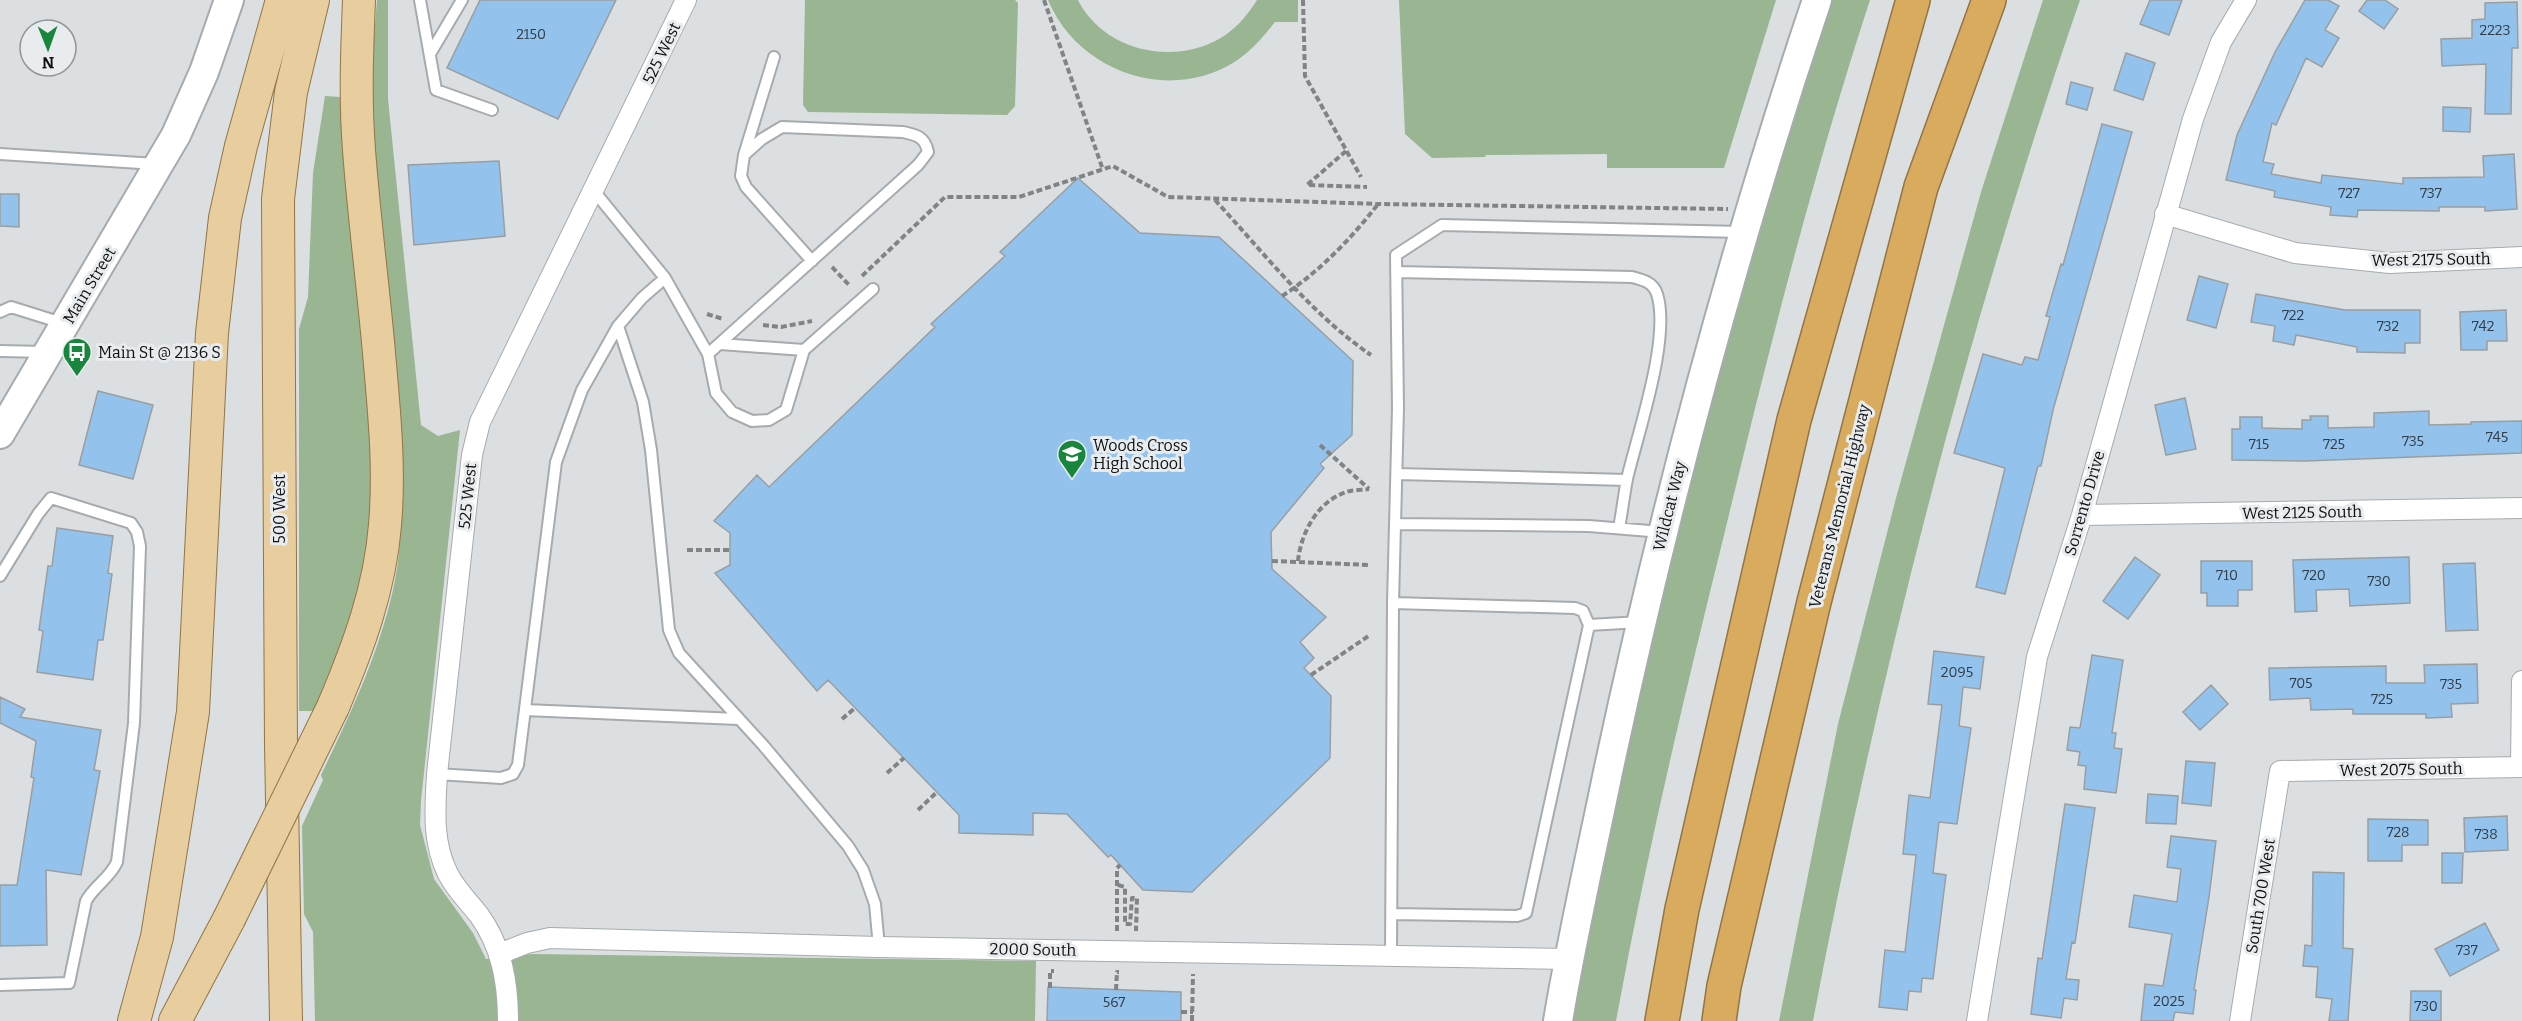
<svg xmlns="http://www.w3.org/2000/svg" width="2522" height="1021" viewBox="0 0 2522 1021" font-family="Bitter,serif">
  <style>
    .green { fill: #99b592 }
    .building { fill: #93c3ec; stroke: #9a9ea1; stroke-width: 1.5 }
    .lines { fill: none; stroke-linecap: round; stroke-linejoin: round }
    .lane-casing { stroke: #a7abae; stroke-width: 14 }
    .street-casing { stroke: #a7abae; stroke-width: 22 }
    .secondary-casing { stroke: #a7abae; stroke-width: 32 }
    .primary-casing { stroke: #927544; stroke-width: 34 }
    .highway-casing { stroke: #927544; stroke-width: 36 }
    .path { stroke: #818486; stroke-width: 4; stroke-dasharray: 6 3; stroke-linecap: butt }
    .lane { stroke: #fff; stroke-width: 10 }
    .street { stroke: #fff; stroke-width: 20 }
    .secondary { stroke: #fff; stroke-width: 28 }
    .primary { stroke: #e8cd9f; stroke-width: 32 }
    .highway { stroke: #d8ab5f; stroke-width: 33 }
    .primary-bridge-casing { stroke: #927544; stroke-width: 34; stroke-linecap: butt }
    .primary-bridge { stroke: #e8cd9f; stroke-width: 32 }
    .labels { text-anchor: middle; stroke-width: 6; stroke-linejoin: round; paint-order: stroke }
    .number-label { font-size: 14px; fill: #303d48 }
    .street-label { font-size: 16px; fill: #0f1011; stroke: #e8ecef }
    .poi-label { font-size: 16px; fill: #0f1011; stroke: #e8ecef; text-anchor: start }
  </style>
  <rect width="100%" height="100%" fill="#dbdfe2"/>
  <path class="green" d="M 377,0 L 388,0 L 388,99 L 421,425 L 438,436 L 460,430 L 421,801 L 420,825 L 434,879 L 473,933 L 486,959 L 532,954 L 1036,961 L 1035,1021 L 315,1021 L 313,932 L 304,914 L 302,826 L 323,780 L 321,775 C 350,715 378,656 393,590 C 402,550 402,508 402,467 L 373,125 L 372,61 Z
    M 805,0 L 1015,0 L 1018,3 L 1015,106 L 1007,115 L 808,112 L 803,105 Z
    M 1048,0 L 1078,0 C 1103,50 1171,66 1219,39 C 1235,30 1247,16 1257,0 L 1298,0 L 1298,22 L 1275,22 C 1263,37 1252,50 1236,61 C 1169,104 1078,72 1048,0 Z
    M 1399,0 L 1776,0 L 1724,168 L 1607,168 L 1607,154 L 1486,155 L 1485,157 L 1432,158 L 1405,134 Z
    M 1831,0 L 1870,0 C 1813,174 1768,353 1725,531 C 1685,693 1646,856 1616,1021 L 1573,1021 L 1616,792 L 1706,417 L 1783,154 Z
    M 2043,0 L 2080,0 C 1965,333 1879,675 1813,1021 L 1779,1021 L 1838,724 L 1896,498 L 1981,192 Z
    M 325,96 L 340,97 L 346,181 L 375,471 L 363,590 L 316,711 L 299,711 L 299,329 L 308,297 L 313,173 Z"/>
  <path class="building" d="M 480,0 L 616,0 L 558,119 L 447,68 Z
    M 2150,0 L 2182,0 L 2169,35 L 2140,24 Z
    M 2305,0 L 2328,0 L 2339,6 L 2325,30 L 2339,38 L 2322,67 L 2306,58 L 2276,125 L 2272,123 L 2263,162 L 2274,164 L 2271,174 L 2321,183 L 2322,175 L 2403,184 L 2403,178 L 2484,177 L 2483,156 L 2514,154 L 2517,209 L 2485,211 L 2485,207 L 2439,207 L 2439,211 L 2358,210 L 2357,217 L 2330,215 L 2331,207 L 2274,197 L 2275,191 L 2226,180 L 2237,135 L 2275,52 Z
    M 2367,0 L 2385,0 L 2398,9 L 2384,29 L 2359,11 Z
    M 2517,2 L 2518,48 L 2512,48 L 2511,114 L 2485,114 L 2486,64 L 2442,66 L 2441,39 L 2472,38 L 2472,20 L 2485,19 L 2485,3 Z
    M 2126,53 L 2155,63 L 2143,100 L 2114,90 Z
    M 2071,82 L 2093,88 L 2087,110 L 2066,104 Z
    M 2443,107 L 2471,108 L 2470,132 L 2443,131 Z
    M 2102,124 L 2132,132 L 2053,410 L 2041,466 L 2038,466 L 2005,594 L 1976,587 L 2005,468 L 1954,453 L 1983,354 L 2022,365 L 2025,357 L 2038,360 L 2050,317 L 2046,316 L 2061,264 L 2063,265 Z
    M 499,161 L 505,236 L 414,245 L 408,165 Z
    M 1078,178 L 1140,233 L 1219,237 L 1353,361 L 1352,435 L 1320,464 L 1324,468 L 1271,532 L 1272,569 L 1326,617 L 1300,642 L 1314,658 L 1304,668 L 1331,696 L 1330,758 L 1192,892 L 1143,890 L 1111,855 L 1108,857 L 1067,814 L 1033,813 L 1033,835 L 959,833 L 959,815 L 828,680 L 817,691 L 715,573 L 730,565 L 730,533 L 714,521 L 757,475 L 769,487 L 935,327 L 931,324 L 1005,256 L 1000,252 Z
    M 0,194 L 19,194 L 19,227 L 0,226 Z
    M 2199,276 L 2228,284 L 2216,328 L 2187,320 Z
    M 2256,294 L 2345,310 L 2420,310 L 2420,343 L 2405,343 L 2405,353 L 2357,352 L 2357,347 L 2296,335 L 2294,345 L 2273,341 L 2275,326 L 2251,322 Z
    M 2506,310 L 2507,341 L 2487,341 L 2487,350 L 2461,350 L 2460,312 Z
    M 98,391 L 153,405 L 133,479 L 79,465 Z
    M 2185,398 L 2196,449 L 2166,455 L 2155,405 Z
    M 2429,411 L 2429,425 L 2471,424 L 2471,422 L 2522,421 L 2522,453 L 2305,461 L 2232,460 L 2232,429 L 2240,429 L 2240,417 L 2262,417 L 2262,428 L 2302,429 L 2302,420 L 2311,420 L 2310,416 L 2328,416 L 2328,428 L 2374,427 L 2374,413 Z
    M 57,528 L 113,536 L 108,573 L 112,574 L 103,640 L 98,640 L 93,680 L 37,672 L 43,631 L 39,630 L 48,566 L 52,566 Z
    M 2135,557 L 2160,575 L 2128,619 L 2103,601 Z
    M 2409,557 L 2410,603 L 2350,606 L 2349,589 L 2316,590 L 2317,611 L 2295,612 L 2293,560 Z
    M 2201,561 L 2252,561 L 2252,590 L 2238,590 L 2238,606 L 2207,606 L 2207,593 L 2201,593 Z
    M 2475,563 L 2478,630 L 2446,631 L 2443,564 Z
    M 1934,651 L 1984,657 L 1980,689 L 1963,687 L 1959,726 L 1971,728 L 1957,824 L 1939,822 L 1933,873 L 1946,875 L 1933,979 L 1922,978 L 1921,992 L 1909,991 L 1907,1010 L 1879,1007 L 1885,950 L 1905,952 L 1916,855 L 1903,854 L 1909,795 L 1930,798 L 1942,705 L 1928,704 Z
    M 2092,655 L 2123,660 L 2112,733 L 2116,733 L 2114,748 L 2122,749 L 2116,793 L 2084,789 L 2086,766 L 2078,765 L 2080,752 L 2067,750 L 2070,727 L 2080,728 Z
    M 2477,664 L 2478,703 L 2451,704 L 2452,717 L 2426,718 L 2426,714 L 2353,714 L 2353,709 L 2311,710 L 2310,698 L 2270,700 L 2269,668 L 2386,666 L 2386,683 L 2425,683 L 2424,665 Z
    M 2211,685 L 2228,704 L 2200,730 L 2183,712 Z
    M 0,697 L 25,709 L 20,717 L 101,730 L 94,770 L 100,771 L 81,875 L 46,870 L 47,945 L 0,946 L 0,885 L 17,885 L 34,778 L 31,777 L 36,741 L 0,723 Z
    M 2186,761 L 2215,763 L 2211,806 L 2182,803 Z
    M 2148,794 L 2178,796 L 2176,824 L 2146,823 Z
    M 2065,804 L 2095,808 L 2075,943 L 2072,942 L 2066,979 L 2079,980 L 2077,1000 L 2064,998 L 2061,1018 L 2031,1014 L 2038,958 L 2042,959 Z
    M 2507,816 L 2508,850 L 2465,852 L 2464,818 Z
    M 2368,819 L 2428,820 L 2428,845 L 2402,845 L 2402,861 L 2368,861 Z
    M 2171,836 L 2216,841 L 2209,897 L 2194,990 L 2196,990 L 2193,1014 L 2175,1012 L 2173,1021 L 2141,1021 L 2145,984 L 2163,986 L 2172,934 L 2129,927 L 2134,895 L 2177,902 L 2181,869 L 2167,867 Z
    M 2442,853 L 2463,853 L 2462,883 L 2442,883 Z
    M 2313,872 L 2344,873 L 2343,948 L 2353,949 L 2348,1021 L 2329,1021 L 2332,999 L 2316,997 L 2318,967 L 2303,966 L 2305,945 L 2312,946 Z
    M 2485,923 L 2499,950 L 2450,976 L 2435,949 Z
    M 1048,987 L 1181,992 L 1181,1021 L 1047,1021 Z
    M 2411,991 L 2441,991 L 2441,1021 L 2410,1021 Z"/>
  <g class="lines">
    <g class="lane-casing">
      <path id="lane" d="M 420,0 L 436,90 L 492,110
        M 430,54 L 462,0
        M 0,154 L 156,164
        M 744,155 L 774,57
        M 594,191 L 665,278 L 708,354 L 716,393 L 732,412 L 752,421 L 769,420 L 786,410 L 804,350 L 873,289
        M 1396,272 L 1632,277 C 1643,280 1653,282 1657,294 C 1671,338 1638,432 1627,479 C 1624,495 1622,512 1619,528
        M 665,278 L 642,298 L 618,326 L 643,402 L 651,450 L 669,630 L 679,653 L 763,745 L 848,846 L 863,870 L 875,904 L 879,947
        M 0,312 L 11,307 L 62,323
        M 720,344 L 804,350
        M 0,351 L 45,352
        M 708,354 L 918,165 L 928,152 C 925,137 917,135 903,132 L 782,127 L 762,139 L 744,155 L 741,176 L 746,187 L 812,261
        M 1397,474 L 1627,480
        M 1396,524 L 1589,526 L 1662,532
        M 0,576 L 38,514 L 51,498 L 131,523 L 137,532 L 140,546 L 134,723 L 117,862 C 110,878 94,886 86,901 L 69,983 L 0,985
        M 1589,625 L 1640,622
        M 525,710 L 738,719
        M 437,774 L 501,778 L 513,774 L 518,765 L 556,462 L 582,390 L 618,326
        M 1392,914 L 1517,916 L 1526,913 L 1589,625 L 1583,611 L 1575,608 L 1393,603
        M 1391,955 L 1393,603 L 1398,408 L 1396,255 L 1442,225 L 1742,232"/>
    </g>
    <g class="street-casing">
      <path id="street" d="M 2165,214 L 2295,253 L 2390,263 L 2522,257
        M 2082,515 L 2522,508
        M 2521,767 L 2522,681
        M 499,954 L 527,943 L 550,938 L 879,947 L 1569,959
        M 508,1021 C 508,983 502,947 479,915 C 469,902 456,890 448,874 C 432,842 435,809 437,774 L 472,455 L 480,422 L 686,0
        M 1977,1021 L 2037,657 L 2082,515 L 2193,119 L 2221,42 L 2246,0
        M 2240,1021 L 2280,771 L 2522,767"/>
    </g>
    <g class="secondary-casing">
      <path id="secondary" d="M 0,434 L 176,135 L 204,72 L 229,0
        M 1558,1021 C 1572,937 1591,855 1608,772 C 1664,510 1732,253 1817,0"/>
    </g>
    <g class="primary-casing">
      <path id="primary" d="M 333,707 C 358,648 380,589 385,525 C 390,467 384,410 379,353 C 373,285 364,217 359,150 C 355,100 357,50 359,0
        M 134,1021 L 157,937 L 193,712 L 212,333 L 225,218 L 241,146 L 282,0
        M 175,1021 L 229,919
        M 286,1021 L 281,745 L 278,199 L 291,92 L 313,0"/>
    </g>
    <g class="highway-casing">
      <path id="highway" d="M 1662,1021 L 1682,909 L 1794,420 L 1913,0
        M 1719,1021 L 1724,986 L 1814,602 L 1921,187 L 1989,0"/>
    </g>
    <path class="path" d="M 1044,0 L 1103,170
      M 1303,0 L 1305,76 L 1361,177
      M 1346,151 L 1307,185 L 1367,187
      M 1215,200 C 1263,252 1312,315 1371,355
      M 832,267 L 850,286
      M 862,276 L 945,197 L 1019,197 L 1113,166 L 1168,197 L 1378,204 L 1728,209
      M 1282,296 C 1318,273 1352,238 1378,204
      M 707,314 L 723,319
      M 763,325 L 781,327 L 812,321
      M 1320,445 L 1369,489
      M 687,550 L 730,550
      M 1272,561 L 1370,565
      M 1298,561 C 1301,533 1317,502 1346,492 C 1353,490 1362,490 1369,489
      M 1311,675 L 1370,635
      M 842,719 L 855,708
      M 887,773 L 904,758
      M 918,810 L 937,792
      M 1118,885 L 1125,887 L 1125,924 L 1130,924 L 1132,898 L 1137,898 L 1136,931
      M 1117,931 L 1117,868 L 1120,865
      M 1050,988 L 1050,971 L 1054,971
      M 1116,990 L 1117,972 L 1119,972
      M 1181,1012 L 1193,1012
      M 1192,1021 L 1193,974"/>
    <use href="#lane" class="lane"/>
    <use href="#street" class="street"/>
    <use href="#secondary" class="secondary"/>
    <use href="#primary" class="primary"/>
    <use href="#highway" class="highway"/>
    <g class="primary-bridge-casing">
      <path id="primary-bridge" d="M 229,919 L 333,707"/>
    </g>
    <use href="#primary-bridge" class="primary-bridge"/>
  </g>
  <defs>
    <g id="bus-pin" transform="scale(1.5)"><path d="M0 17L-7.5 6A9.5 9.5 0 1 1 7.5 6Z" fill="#18863d" stroke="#e8ecef"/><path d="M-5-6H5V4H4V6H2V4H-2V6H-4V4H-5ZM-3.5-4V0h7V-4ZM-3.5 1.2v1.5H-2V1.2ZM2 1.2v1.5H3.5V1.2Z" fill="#fff"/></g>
    <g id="school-pin" transform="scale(1.5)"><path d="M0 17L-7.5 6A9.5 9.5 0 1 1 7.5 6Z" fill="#18863d" stroke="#e8ecef"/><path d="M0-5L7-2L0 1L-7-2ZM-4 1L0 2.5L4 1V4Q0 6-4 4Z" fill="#fff"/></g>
  </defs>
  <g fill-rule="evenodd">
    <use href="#bus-pin" x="77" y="352"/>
    <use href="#school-pin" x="1072" y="454"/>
  </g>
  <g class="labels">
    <g class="number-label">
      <text x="2495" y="35">2223</text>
      <text x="531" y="39">2150</text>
      <text x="2349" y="198">727</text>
      <text x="2431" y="198">737</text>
      <text x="2293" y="320">722</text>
      <text x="2388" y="331">732</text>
      <text x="2483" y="331">742</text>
      <text x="2497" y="442">745</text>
      <text x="2413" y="446">735</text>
      <text x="2259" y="449">715</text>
      <text x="2334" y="449">725</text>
      <text x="2227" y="580">710</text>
      <text x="2314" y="580">720</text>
      <text x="2379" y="586">730</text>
      <text x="1957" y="677">2095</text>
      <text x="2301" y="688">705</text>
      <text x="2451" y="689">735</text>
      <text x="2382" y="704">725</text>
      <text x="2398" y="837">728</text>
      <text x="2486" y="839">738</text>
      <text x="2467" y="955">737</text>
      <text x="2169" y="1006">2025</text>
      <text x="1114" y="1007">567</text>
      <text x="2426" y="1011">730</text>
    </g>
    <g class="street-label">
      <text transform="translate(661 53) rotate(-64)" y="6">525 West</text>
      <text transform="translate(2431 259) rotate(-1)" y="6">West 2175 South</text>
      <text transform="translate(89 285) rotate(-59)" y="6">Main Street</text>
      <text transform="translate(467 496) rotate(-84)" y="6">525 West</text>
      <text transform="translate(2084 503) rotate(-74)" y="6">Sorrento Drive</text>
      <text transform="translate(1669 506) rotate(-76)" y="6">Wildcat Way</text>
      <text transform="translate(1839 506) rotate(-76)" y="6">Veterans Memorial Highway</text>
      <text transform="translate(279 509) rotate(-90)" y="6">500 West</text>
      <text transform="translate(2302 512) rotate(-1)" y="6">West 2125 South</text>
      <text transform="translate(2401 769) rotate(-1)" y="6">West 2075 South</text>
      <text transform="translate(2260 896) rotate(-81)" y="6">South 700 West</text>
      <text transform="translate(1033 949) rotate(1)" y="6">2000 South</text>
    </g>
    <g class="poi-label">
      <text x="98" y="358">Main St @ 2136 S</text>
      <text x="1093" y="451">Woods Cross<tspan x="1093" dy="18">High School</tspan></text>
    </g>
  </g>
  <g transform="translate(48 48) rotate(179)"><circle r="28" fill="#e8ecef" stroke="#919496" stroke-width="1.5"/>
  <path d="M0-4.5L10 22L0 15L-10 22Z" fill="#18863d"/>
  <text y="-9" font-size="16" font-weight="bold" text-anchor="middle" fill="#0f1011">N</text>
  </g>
</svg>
